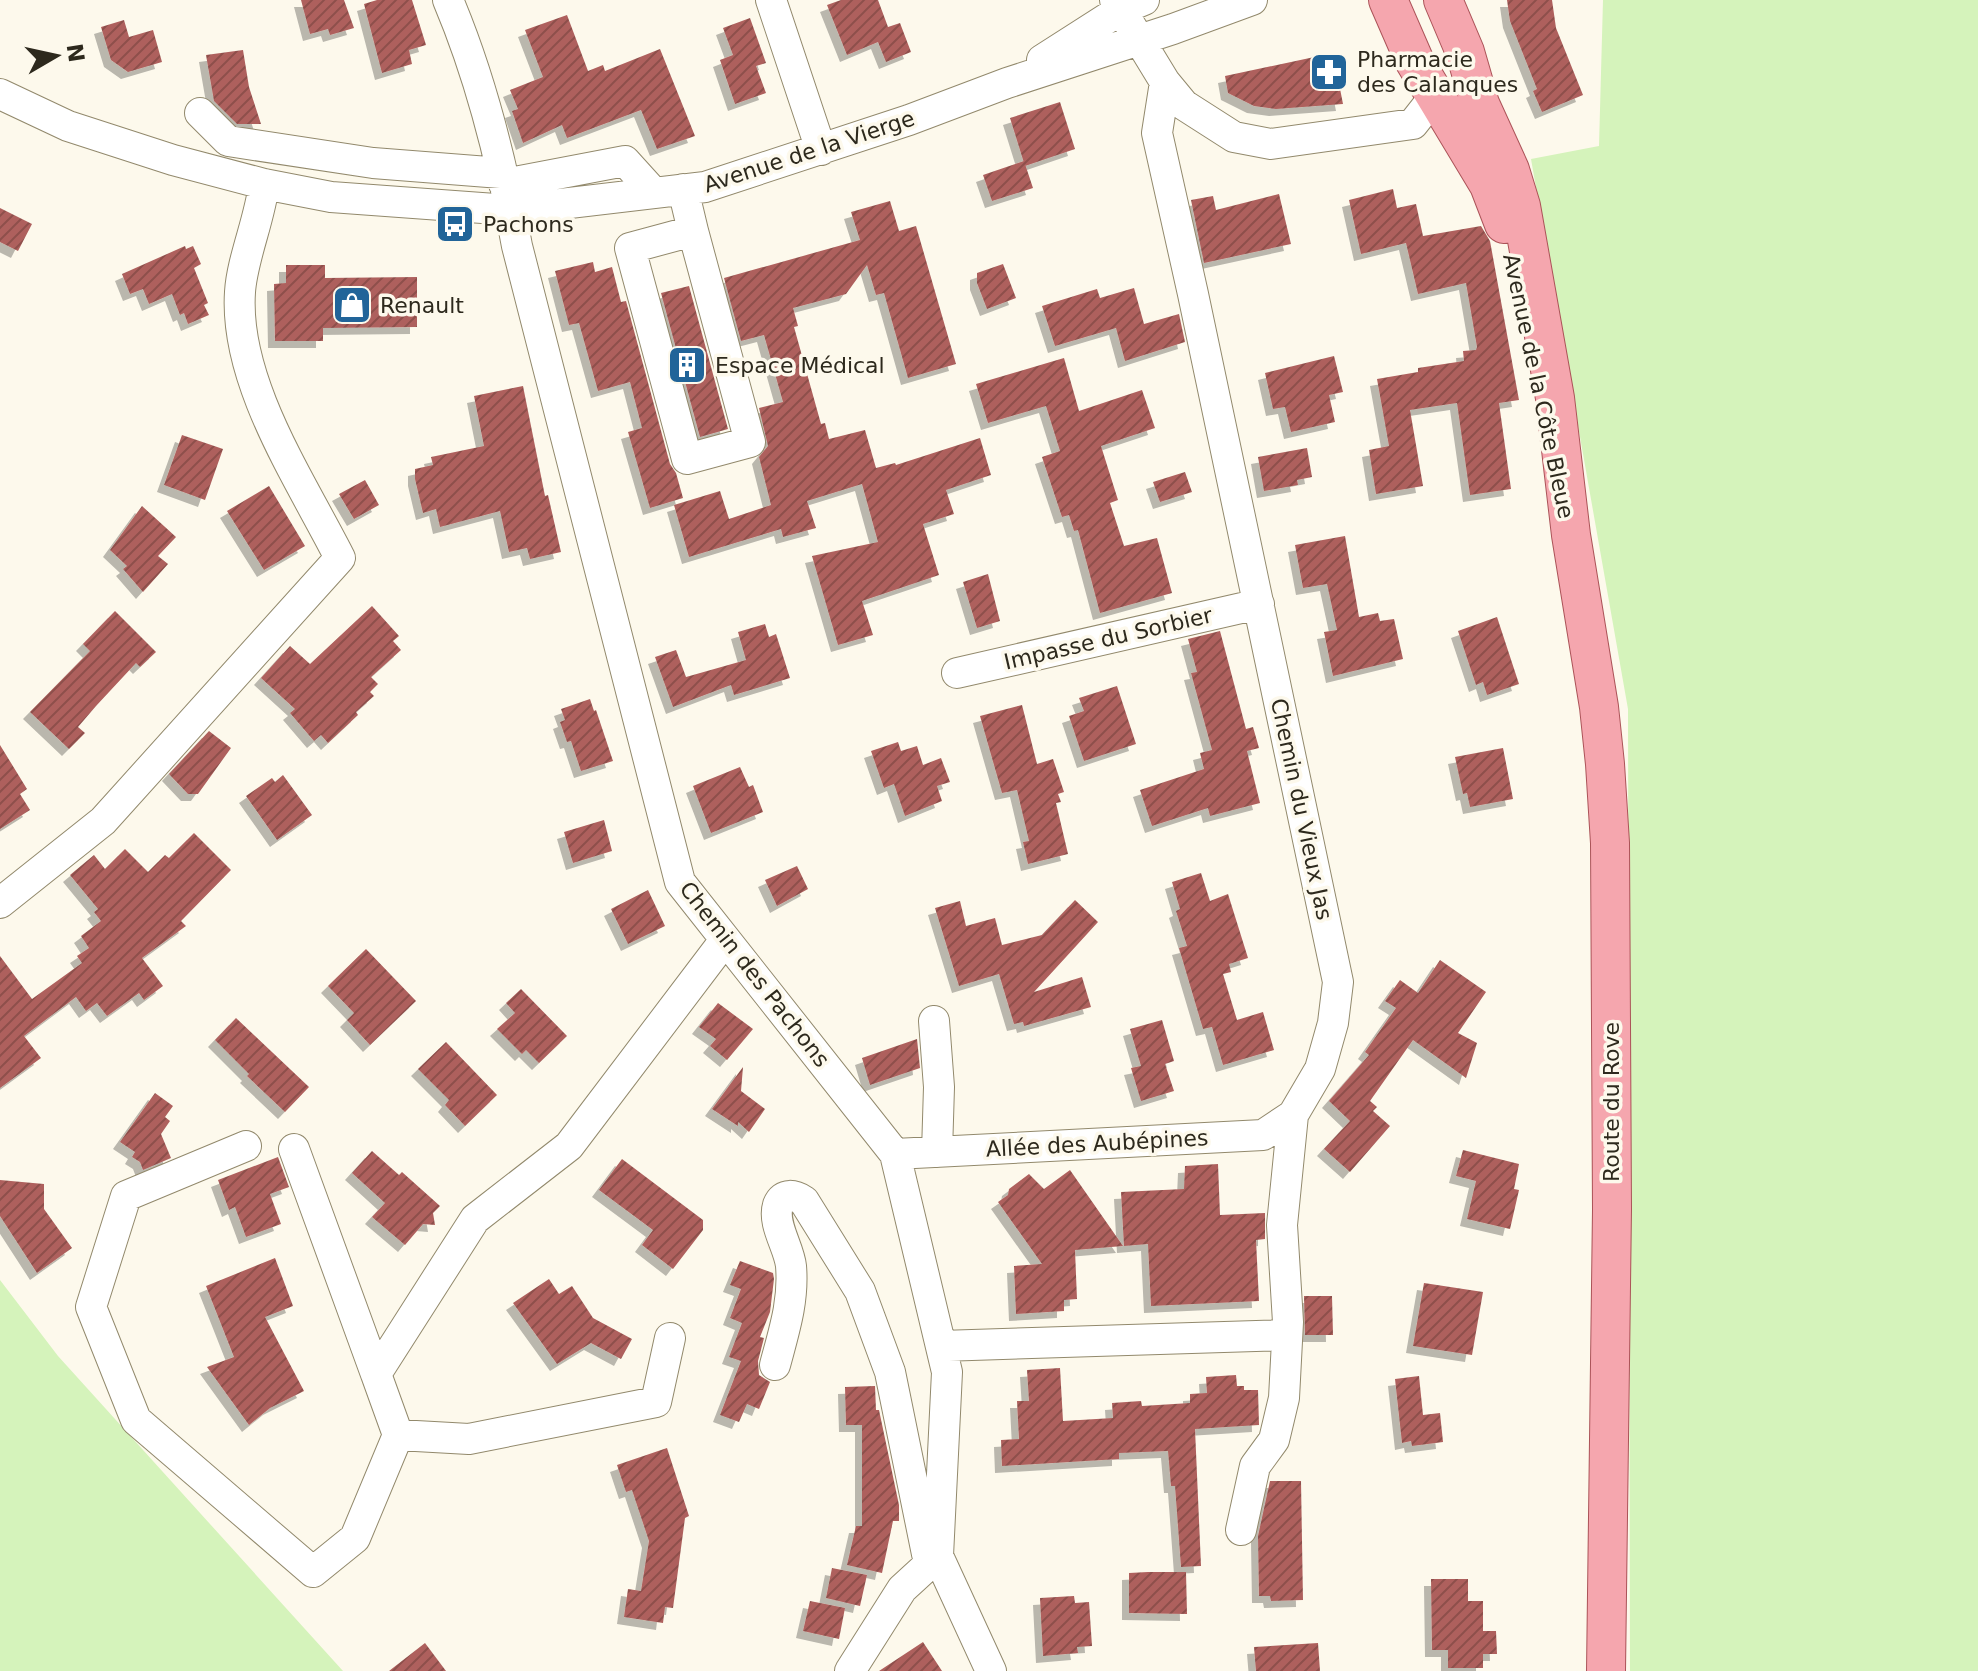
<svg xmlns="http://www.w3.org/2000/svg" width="1978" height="1671" viewBox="0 0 1978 1671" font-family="'DejaVu Sans',sans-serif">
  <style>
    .green { fill: #d5f3bb }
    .building { fill: url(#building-hatch); filter: url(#shadow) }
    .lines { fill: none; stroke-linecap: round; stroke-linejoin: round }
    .minor-casing { stroke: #92896c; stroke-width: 32 }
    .major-casing { stroke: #ab5358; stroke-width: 40 }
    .minor { stroke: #fff; stroke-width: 30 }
    .major { stroke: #f5a6ae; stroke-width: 38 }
    .labels { text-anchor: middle; stroke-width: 7; stroke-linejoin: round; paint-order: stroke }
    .poi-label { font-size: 22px; fill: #2d291d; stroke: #fdf9ec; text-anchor: start }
    .street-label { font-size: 22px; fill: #2d291d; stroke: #fdf9ec }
  </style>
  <defs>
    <pattern id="building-hatch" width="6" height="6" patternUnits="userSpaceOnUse" patternTransform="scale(2)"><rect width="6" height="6" fill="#ae605d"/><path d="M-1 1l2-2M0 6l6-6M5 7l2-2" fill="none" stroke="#8e4f4c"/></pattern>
    <filter id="shadow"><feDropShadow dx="-7" dy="7" stdDeviation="0" flood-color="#0004"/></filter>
  </defs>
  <rect width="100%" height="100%" fill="#fdf9ec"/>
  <path class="green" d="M 1603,0 L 1978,0 L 1978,1671 L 1630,1671 L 1628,709 L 1531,159 L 1599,146 Z
    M 0,1280 L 58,1356 L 343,1671 L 0,1671 Z"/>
  <path class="building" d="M 301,0 L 344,0 L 354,28 L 330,35 L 328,29 L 310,34 Z
    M 377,0 L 412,0 L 426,45 L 409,50 L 412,64 L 382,73 L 364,4 Z
    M 841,0 L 878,0 L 888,27 L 900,23 L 911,52 L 886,62 L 878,42 L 847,55 L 827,5 Z
    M 1507,0 L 1552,0 L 1556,28 L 1583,95 L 1542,112 L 1533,91 L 1537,89 L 1510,21 Z
    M 567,15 L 588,71 L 603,65 L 605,71 L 660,49 L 695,136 L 657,149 L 641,110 L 567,138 L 562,125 L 523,143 L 512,111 L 518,109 L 510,90 L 543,77 L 525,30 Z
    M 750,18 L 766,63 L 756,66 L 766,93 L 735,104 L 720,60 L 733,55 L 723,28 Z
    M 124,20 L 129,37 L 153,30 L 162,62 L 128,72 L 111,60 L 101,27 Z
    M 243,50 L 249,87 L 261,124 L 237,124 L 214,101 L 206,55 Z
    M 1333,53 L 1343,104 L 1276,109 L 1254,106 L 1228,93 L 1225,76 Z
    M 1060,102 L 1075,149 L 1025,166 L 1010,118 Z
    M 1024,161 L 1033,188 L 992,201 L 983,175 Z
    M 1393,189 L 1397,208 L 1416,204 L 1423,236 L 1481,226 L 1490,241 L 1519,400 L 1499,403 L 1511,489 L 1470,495 L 1457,403 L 1410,410 L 1423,486 L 1376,494 L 1369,450 L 1389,446 L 1377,379 L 1418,372 L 1418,368 L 1464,361 L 1463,351 L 1476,350 L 1477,347 L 1466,283 L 1418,294 L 1406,243 L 1361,254 L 1349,200 Z
    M 1279,194 L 1291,244 L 1204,263 L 1191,200 L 1213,196 L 1216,210 Z
    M 890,201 L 899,231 L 916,226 L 956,364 L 908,378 L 884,293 L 876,295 L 867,265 L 846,294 L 793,308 L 798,326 L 794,327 L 821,424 L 825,423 L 829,439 L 865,430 L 876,468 L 895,463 L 896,465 L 980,438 L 991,475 L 946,490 L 954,514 L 923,524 L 939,575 L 862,601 L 873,635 L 838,645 L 812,556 L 878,542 L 862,484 L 807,501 L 816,528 L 783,537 L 781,529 L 689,557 L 674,505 L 720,491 L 729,519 L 771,505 L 759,457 L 768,446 L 759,408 L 783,402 L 764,335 L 741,341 L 724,278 L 860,240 L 851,212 Z
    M 0,208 L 32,224 L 18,251 L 0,242 Z
    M 185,246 L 186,249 L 193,246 L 201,264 L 194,268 L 208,303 L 204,305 L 209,315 L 188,324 L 184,313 L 180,315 L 172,294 L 149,304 L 143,289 L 130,294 L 122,274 Z
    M 593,262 L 595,272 L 612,267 L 621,302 L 626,301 L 670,464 L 676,473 L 683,498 L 650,508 L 628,432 L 642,428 L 630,382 L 598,391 L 579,323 L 569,325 L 555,271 Z
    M 1003,264 L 1016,298 L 987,309 L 977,283 L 977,273 Z
    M 286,265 L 325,265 L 325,278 L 417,277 L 417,327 L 323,328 L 323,341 L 275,341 L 274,284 L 286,283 Z
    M 689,286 L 728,429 L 700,437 L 661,293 Z
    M 1134,288 L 1144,324 L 1179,314 L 1185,342 L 1125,361 L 1116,328 L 1055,346 L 1042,306 L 1097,289 L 1100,298 Z
    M 1334,356 L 1343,392 L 1329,395 L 1335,422 L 1291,432 L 1285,407 L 1273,409 L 1265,373 Z
    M 1064,358 L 1079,411 L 1142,390 L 1155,428 L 1101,446 L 1118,500 L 1110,503 L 1124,546 L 1157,538 L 1172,593 L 1100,613 L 1078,530 L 1074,531 L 1069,515 L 1062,517 L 1042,457 L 1060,451 L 1046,406 L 988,423 L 976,384 Z
    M 523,386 L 545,496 L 548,495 L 561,552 L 530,559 L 527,548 L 509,552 L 500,511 L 440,527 L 436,509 L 423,513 L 415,479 L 415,469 L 433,465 L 431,457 L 484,446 L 474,396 Z
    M 182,435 L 223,449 L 205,500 L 164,485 Z
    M 1307,448 L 1312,477 L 1297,480 L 1298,485 L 1264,491 L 1258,457 Z
    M 1185,472 L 1192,492 L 1160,502 L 1153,482 Z
    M 365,480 L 379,505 L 354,519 L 339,494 Z
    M 269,486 L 305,546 L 264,570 L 227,511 Z
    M 142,506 L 176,537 L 158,556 L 168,564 L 143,592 L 123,569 L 127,566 L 110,550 Z
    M 1345,536 L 1359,617 L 1378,613 L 1380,621 L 1394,619 L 1403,659 L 1333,676 L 1324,632 L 1337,630 L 1327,584 L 1303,588 L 1295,545 Z
    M 988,574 L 1000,621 L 977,628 L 963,582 Z
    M 372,606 L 399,636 L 393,641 L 401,650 L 371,677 L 378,684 L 370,692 L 374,696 L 356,712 L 358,715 L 328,743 L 321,735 L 314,741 L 290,713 L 295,709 L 261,678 L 290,646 L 310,664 Z
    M 115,611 L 156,652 L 140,667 L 136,663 L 96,706 L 78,727 L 85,733 L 69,749 L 30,712 L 90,651 L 83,644 Z
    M 1497,617 L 1519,684 L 1487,695 L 1483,682 L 1476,685 L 1458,631 Z
    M 765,624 L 769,637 L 776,634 L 790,678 L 734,695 L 731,685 L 673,707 L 655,657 L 676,650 L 686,677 L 746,660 L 738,632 Z
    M 1220,631 L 1246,729 L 1253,727 L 1259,748 L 1247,751 L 1260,803 L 1210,816 L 1208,808 L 1152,826 L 1140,790 L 1204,769 L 1200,753 L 1212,750 L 1191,673 L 1197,672 L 1188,639 Z
    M 1117,686 L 1136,744 L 1084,761 L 1069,716 L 1084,711 L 1079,698 Z
    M 590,699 L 594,711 L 596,710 L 613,761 L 581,771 L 571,741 L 567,742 L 560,722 L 565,720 L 561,709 Z
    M 1022,705 L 1037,764 L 1053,759 L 1064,792 L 1058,794 L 1061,802 L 1056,803 L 1068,854 L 1028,864 L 1023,842 L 1029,841 L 1017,790 L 1002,793 L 980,716 Z
    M 209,731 L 231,748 L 198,794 L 188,794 L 169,774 Z
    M 898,742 L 901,751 L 917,746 L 923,765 L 941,758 L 950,782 L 937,786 L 942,801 L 905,816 L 894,784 L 884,788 L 871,751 Z
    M 0,745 L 27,789 L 20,794 L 30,810 L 0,829 Z
    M 1503,748 L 1513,799 L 1470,807 L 1467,793 L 1463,794 L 1455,757 Z
    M 740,767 L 749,787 L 753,785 L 763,812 L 711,833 L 693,786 Z
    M 283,775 L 312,815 L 277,840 L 246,796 L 272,778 L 275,782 Z
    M 604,820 L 612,851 L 573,863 L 564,832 Z
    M 194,833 L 231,870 L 181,921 L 186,926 L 142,958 L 163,986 L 144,1000 L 139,993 L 107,1016 L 97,1003 L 86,1011 L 76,997 L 24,1036 L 41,1058 L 0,1088 L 0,956 L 32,999 L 82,963 L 77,956 L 89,948 L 81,936 L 101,921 L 94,912 L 98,909 L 70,875 L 94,855 L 105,869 L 125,849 L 148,872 L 165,855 L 169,858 Z
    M 797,866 L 808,889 L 777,906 L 765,880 Z
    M 1201,873 L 1210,901 L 1228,894 L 1248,958 L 1229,964 L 1231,972 L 1223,974 L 1237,1020 L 1263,1012 L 1274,1050 L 1223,1065 L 1212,1027 L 1203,1029 L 1179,948 L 1187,946 L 1176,911 L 1180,909 L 1172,882 Z
    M 648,890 L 665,926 L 628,944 L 611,909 Z
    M 1075,900 L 1098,922 L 1034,992 L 1082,977 L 1091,1007 L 1024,1026 L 1023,1022 L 1014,1024 L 999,974 L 959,986 L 935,908 L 960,901 L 966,926 L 995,918 L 1002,945 L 1042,935 Z
    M 366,949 L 416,1001 L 370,1045 L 347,1020 L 354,1013 L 328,986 Z
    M 1440,960 L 1486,992 L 1458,1033 L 1477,1043 L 1466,1078 L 1413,1040 L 1370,1101 L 1377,1107 L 1373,1111 L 1390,1126 L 1350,1172 L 1324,1149 L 1350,1121 L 1329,1101 L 1369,1055 L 1365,1052 L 1396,1008 L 1385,1001 L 1400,980 L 1418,993 Z
    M 521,989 L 567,1036 L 539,1063 L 526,1050 L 522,1054 L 497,1029 L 515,1013 L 506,1003 Z
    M 718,1003 L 753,1029 L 727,1060 L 710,1046 L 716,1039 L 699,1027 Z
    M 236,1018 L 309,1087 L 285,1112 L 247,1076 L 249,1074 L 215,1040 Z
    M 1162,1020 L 1174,1061 L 1165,1064 L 1174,1091 L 1141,1101 L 1131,1068 L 1141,1066 L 1130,1029 Z
    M 917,1039 L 920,1068 L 870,1085 L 862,1058 Z
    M 446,1042 L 497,1095 L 465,1126 L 445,1105 L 449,1100 L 418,1069 Z
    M 743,1067 L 741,1091 L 765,1109 L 749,1132 L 738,1122 L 738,1126 L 712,1109 Z
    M 155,1093 L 173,1106 L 165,1117 L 170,1121 L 161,1134 L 171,1158 L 143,1170 L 140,1162 L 132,1157 L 135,1152 L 120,1142 Z
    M 1463,1150 L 1519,1164 L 1514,1189 L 1519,1190 L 1510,1229 L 1467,1219 L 1476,1181 L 1456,1176 Z
    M 372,1151 L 399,1175 L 402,1172 L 440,1206 L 433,1213 L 435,1225 L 423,1224 L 405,1245 L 372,1217 L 385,1203 L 352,1173 Z
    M 278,1157 L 289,1187 L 270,1194 L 281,1224 L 246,1237 L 235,1207 L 229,1210 L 218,1180 Z
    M 622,1159 L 703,1220 L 703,1230 L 673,1269 L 642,1245 L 653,1230 L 599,1190 Z
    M 1218,1164 L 1220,1215 L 1265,1213 L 1265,1239 L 1256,1240 L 1259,1301 L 1151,1306 L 1148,1244 L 1124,1246 L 1121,1192 L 1184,1189 L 1185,1166 Z
    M 1070,1170 L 1123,1246 L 1075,1250 L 1077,1299 L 1064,1300 L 1064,1311 L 1016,1314 L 1014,1266 L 1042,1264 L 998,1202 L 1008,1195 L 1009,1189 L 1029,1174 L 1044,1189 Z
    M 0,1180 L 44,1184 L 44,1209 L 72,1248 L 37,1273 L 0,1216 Z
    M 275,1258 L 293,1306 L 265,1317 L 304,1391 L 270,1408 L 249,1425 L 207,1367 L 234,1357 L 206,1286 Z
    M 740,1261 L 773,1273 L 774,1279 L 770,1312 L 760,1337 L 764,1338 L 758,1361 L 759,1375 L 770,1382 L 759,1409 L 747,1404 L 739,1422 L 720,1415 L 741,1361 L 729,1357 L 742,1323 L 730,1318 L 741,1289 L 730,1285 Z
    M 549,1279 L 559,1294 L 572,1286 L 593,1318 L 632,1339 L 621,1359 L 591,1343 L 557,1364 L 513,1303 Z
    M 1424,1283 L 1483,1292 L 1472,1355 L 1413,1346 Z
    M 1304,1296 L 1332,1296 L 1333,1335 L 1305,1335 Z
    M 1060,1368 L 1063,1421 L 1113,1418 L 1112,1403 L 1141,1401 L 1142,1406 L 1190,1403 L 1190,1394 L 1207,1393 L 1206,1377 L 1236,1375 L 1237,1386 L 1244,1386 L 1244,1390 L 1258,1390 L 1259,1425 L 1195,1429 L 1201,1566 L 1181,1567 L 1175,1486 L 1171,1486 L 1168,1451 L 1119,1453 L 1119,1459 L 1002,1466 L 1001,1440 L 1019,1439 L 1017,1401 L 1029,1401 L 1027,1370 Z
    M 1419,1376 L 1423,1415 L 1440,1413 L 1443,1442 L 1412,1446 L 1411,1441 L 1402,1443 L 1395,1379 Z
    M 875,1386 L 876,1410 L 879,1410 L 899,1505 L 899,1521 L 893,1521 L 882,1573 L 847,1565 L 856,1526 L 862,1526 L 862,1425 L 846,1425 L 845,1387 Z
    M 667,1448 L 689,1516 L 685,1518 L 673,1608 L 665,1607 L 663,1623 L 624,1617 L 628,1589 L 641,1591 L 649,1541 L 632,1490 L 626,1492 L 617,1465 Z
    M 1270,1481 L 1301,1481 L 1303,1600 L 1271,1601 L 1270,1596 L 1259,1596 L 1258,1536 Z
    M 832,1568 L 867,1575 L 860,1606 L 826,1598 Z
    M 1148,1572 L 1186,1572 L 1187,1614 L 1129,1613 L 1129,1573 Z
    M 1431,1579 L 1468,1579 L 1468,1601 L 1483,1601 L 1483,1631 L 1496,1631 L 1497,1654 L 1483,1654 L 1483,1668 L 1448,1668 L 1448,1650 L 1432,1650 Z
    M 1074,1596 L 1075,1603 L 1089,1602 L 1092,1646 L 1077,1647 L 1078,1653 L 1043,1656 L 1040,1598 Z
    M 810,1601 L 845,1608 L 839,1639 L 803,1631 Z
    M 923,1642 L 942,1671 L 879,1671 Z
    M 425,1643 L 446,1671 L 389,1671 Z
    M 1318,1643 L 1320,1671 L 1256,1671 L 1254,1647 Z"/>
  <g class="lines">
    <g class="minor-casing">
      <path id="minor" d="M 448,0 C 481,78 502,162 517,246 L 680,882 L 895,1154 L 947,1372 L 938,1556 L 991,1671
        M 771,0 L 821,150
        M 1115,0 L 1165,82 L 1184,105 L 1234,137 L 1271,144 L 1413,124 L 1435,96
        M 1042,60 L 1120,10 L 1144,0
        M 1165,82 L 1157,133 L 1193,294 L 1338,982 L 1333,1023 L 1320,1069 L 1293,1115 L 1282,1225 L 1288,1322 L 1284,1398 L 1274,1440 L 1255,1466 L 1241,1530
        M 0,94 L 68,126 L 173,160 L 264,184 L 331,197 L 510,210 L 705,187 L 909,120 L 1007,83 L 1173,29 L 1252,0
        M 200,113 L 228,141 L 373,163 L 501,173
        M 504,184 L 625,161 L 654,193
        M 683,189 L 693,231 L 630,248 L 687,459 L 750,442 L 693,231
        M 957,673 L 1259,604
        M 0,903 L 103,821 L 340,558 C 300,479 234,382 240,292 C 242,259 260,219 264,184
        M 934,1021 L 939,1087 L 937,1152
        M 246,1146 L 126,1196 L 91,1307 L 136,1420 L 313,1572 L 355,1538 L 398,1435 L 376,1374 L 475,1219 L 569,1146 L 725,940
        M 294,1149 L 376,1374
        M 895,1154 L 1263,1135 L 1293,1115
        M 941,1346 L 1287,1335
        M 775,1365 C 784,1331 794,1301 791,1266 C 789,1247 772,1224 778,1205 C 783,1192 795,1195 804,1201 L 860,1291 L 890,1372 L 927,1554
        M 398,1435 L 469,1439 L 656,1402 L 670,1338
        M 850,1671 L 902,1589 L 938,1556"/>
    </g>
    <g class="major-casing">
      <path id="major" d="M 1388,0 L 1415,62 L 1489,185 L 1504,224
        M 1443,0 L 1465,52 L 1480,104 L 1510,170 L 1521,206 L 1555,398 L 1571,535 L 1599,707 L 1605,764 L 1610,843 L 1612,1209 L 1606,1671"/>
    </g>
    <use href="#minor" class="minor"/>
    <use href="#major" class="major"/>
  </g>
  <defs>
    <g id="pharmacy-square" transform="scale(2)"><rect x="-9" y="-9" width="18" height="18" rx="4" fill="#216499" stroke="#fdf9ec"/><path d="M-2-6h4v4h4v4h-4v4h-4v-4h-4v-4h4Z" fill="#fff"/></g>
    <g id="bus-square" transform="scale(2)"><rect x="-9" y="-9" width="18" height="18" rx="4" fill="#216499" stroke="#fdf9ec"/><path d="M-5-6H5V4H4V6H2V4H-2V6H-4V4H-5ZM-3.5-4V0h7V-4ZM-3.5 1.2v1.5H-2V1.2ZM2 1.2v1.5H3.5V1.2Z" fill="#fff"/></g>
    <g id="shop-square" transform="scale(2)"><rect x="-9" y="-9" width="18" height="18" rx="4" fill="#216499" stroke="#fdf9ec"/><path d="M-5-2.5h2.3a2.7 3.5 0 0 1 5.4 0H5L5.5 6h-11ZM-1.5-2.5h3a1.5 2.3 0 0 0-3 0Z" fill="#fff"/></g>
    <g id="building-square" transform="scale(2)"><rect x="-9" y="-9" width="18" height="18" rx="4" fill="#216499" stroke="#fdf9ec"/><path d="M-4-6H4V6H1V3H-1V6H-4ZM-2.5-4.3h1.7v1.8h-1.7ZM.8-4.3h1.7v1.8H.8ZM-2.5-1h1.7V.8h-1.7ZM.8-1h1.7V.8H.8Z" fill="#fff"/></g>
  </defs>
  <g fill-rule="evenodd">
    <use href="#pharmacy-square" x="1329" y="72"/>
    <use href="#bus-square" x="455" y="224"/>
    <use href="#shop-square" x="352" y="305"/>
    <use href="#building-square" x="687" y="365"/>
  </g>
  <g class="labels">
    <g class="poi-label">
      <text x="1357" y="67">Pharmacie<tspan x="1357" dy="25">des Calanques</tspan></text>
      <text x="483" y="232">Pachons</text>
      <text x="380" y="313">Renault</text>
      <text x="715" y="373">Espace Médical</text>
    </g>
    <g class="street-label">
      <text transform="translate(809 151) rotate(-18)" y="8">Avenue de la Vierge</text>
      <text transform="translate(1539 386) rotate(78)" y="8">Avenue de la Côte Bleue</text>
      <text transform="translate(1108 638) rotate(-13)" y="8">Impasse du Sorbier</text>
      <text transform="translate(1302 809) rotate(78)" y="8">Chemin du Vieux Jas</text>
      <text transform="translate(755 974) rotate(52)" y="8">Chemin des Pachons</text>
      <text transform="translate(1611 1102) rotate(-90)" y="8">Route du Rove</text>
      <text transform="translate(1097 1143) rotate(-3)" y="8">Allée des Aubépines</text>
    </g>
  </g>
  <g transform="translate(56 56) rotate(81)" stroke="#fdf9ec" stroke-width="6" paint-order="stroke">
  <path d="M0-6L14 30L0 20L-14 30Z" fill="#2d291d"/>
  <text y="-12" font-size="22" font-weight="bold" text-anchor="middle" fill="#2d291d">N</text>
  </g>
</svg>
